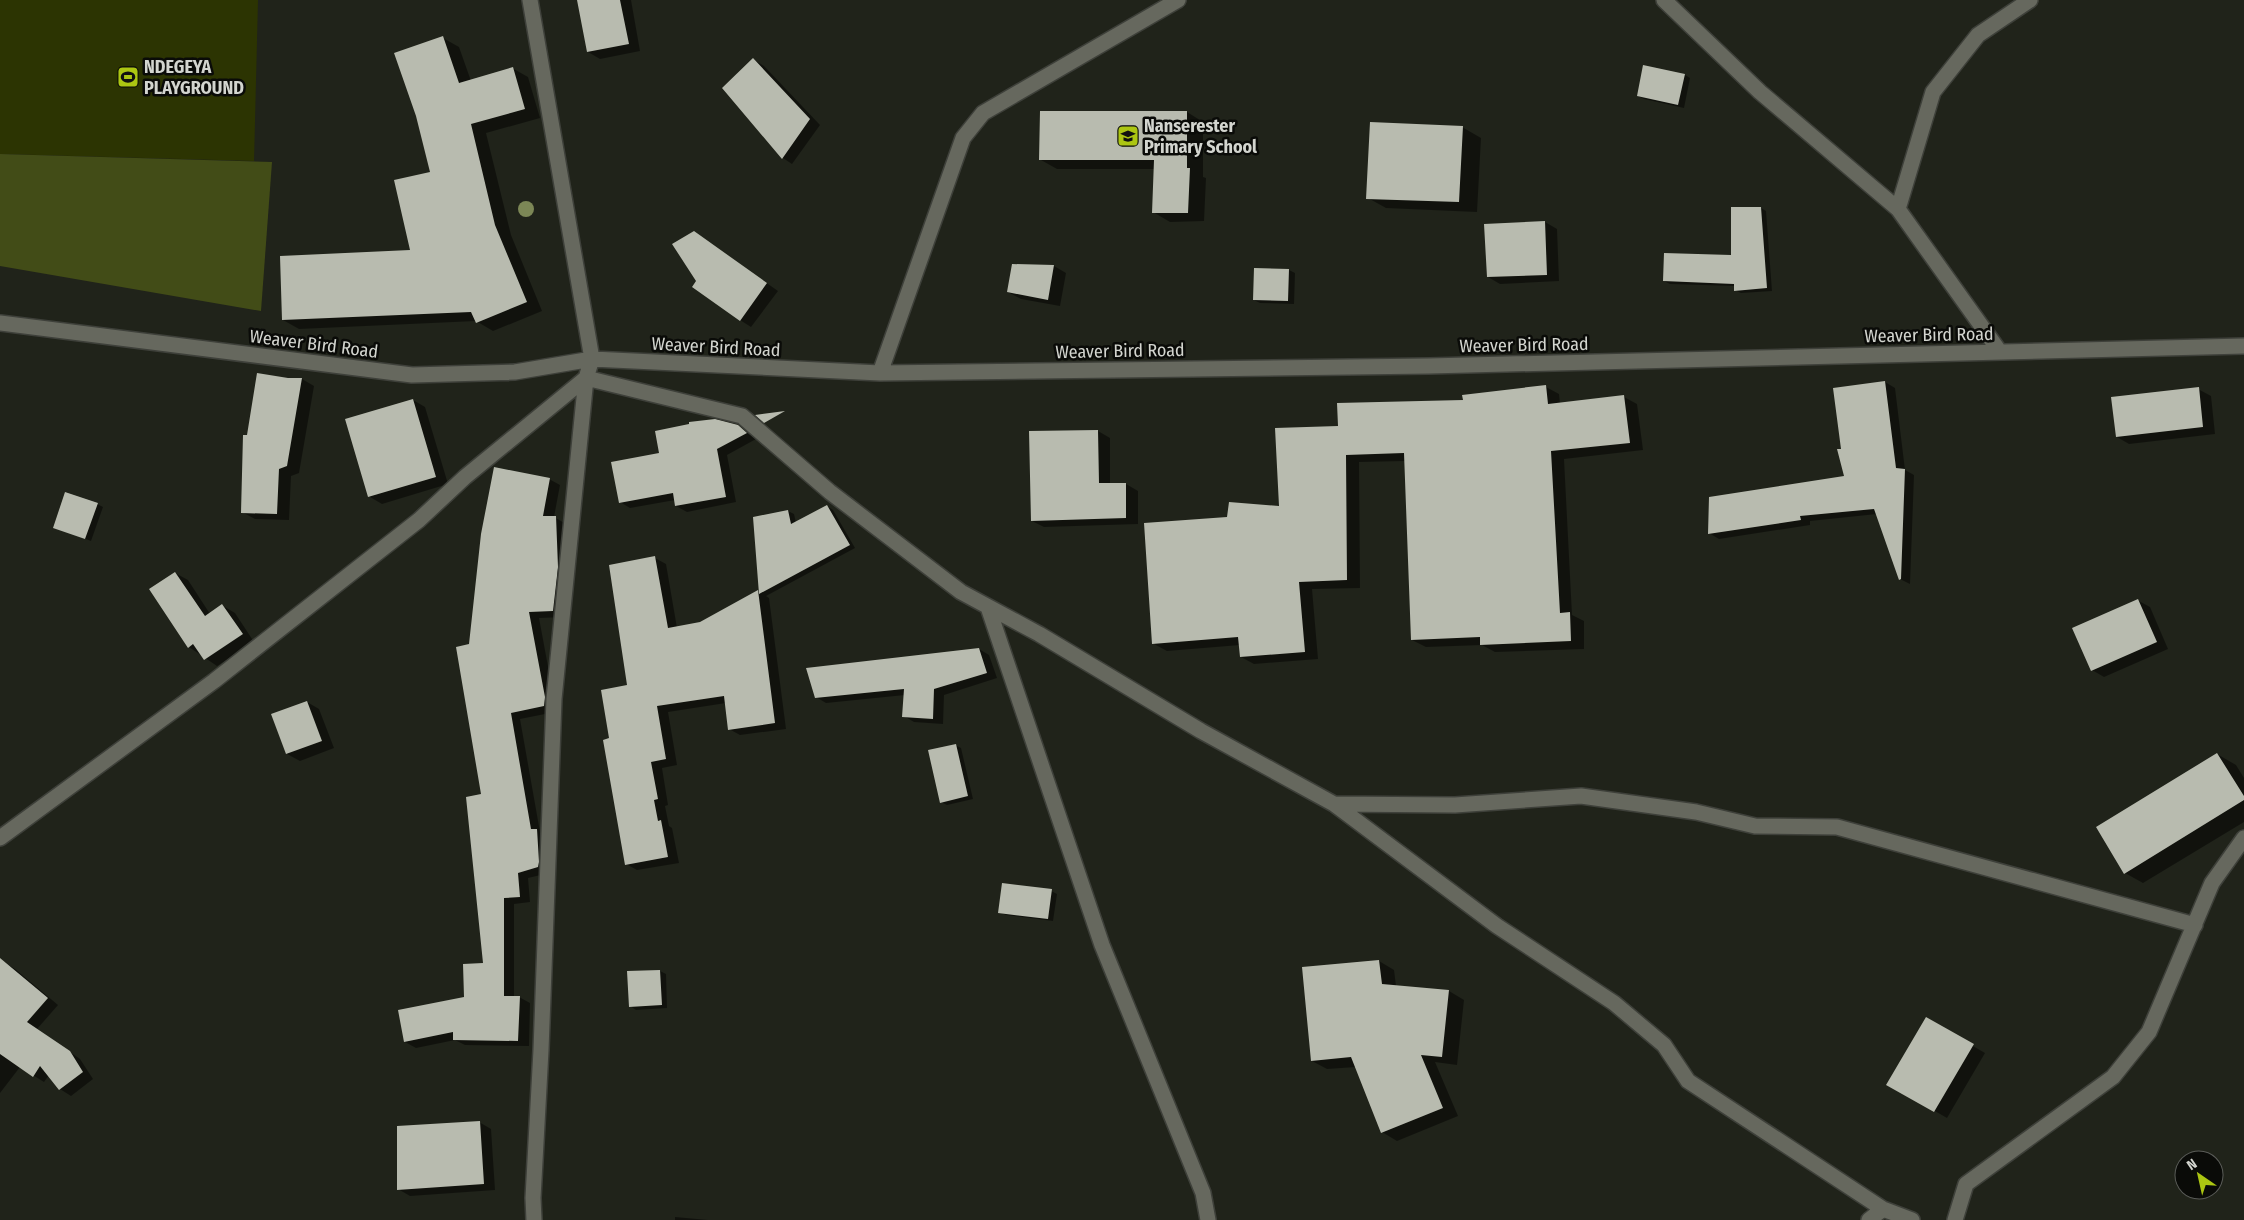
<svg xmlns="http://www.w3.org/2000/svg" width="2244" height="1220" viewBox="0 0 2244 1220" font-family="'Fira Sans Condensed',sans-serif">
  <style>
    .green { fill: #2c3402 }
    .forest { fill: #424c17 }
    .shadow { fill: #0007 }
    .building { fill: #b8bbaf }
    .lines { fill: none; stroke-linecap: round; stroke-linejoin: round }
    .street-casing { stroke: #3e403a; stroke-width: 18 }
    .street { stroke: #66685e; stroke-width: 15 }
    .tree { fill: #7c8756 }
    .labels { text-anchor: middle; stroke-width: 5; stroke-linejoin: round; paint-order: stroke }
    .poi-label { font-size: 18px; font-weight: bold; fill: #d3d5cf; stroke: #0a0b08; text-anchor: start }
    .street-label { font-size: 18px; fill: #d3d5cf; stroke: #0a0b08 }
  </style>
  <rect width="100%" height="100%" fill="#20231a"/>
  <path class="green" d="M 0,0 L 258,0 L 254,161 L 0,154 Z"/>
  <path class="forest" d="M 0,154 L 272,162 L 261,311 L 0,266 Z"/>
  <path class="shadow" d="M 578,0 L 631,0 L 640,51 L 600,59 L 588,52 Z
    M 443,38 L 459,47 L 471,81 L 512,68 L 528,77 L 540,118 L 486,133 L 511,235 L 542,311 L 493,331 L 476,321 L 299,329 L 283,320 L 411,251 L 432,173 L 418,115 Z
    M 754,60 L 764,66 L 820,125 L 792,164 L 783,158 Z
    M 1685,75 L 1690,78 L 1684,108 L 1644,99 L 1638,96 Z
    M 1041,112 L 1187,112 L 1203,122 L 1203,177 L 1206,178 L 1204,221 L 1170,222 L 1153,212 L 1155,169 L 1057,169 L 1041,160 Z
    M 1462,127 L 1481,138 L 1477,212 L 1386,208 L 1368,198 Z
    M 1761,208 L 1766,211 L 1772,291 L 1741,293 L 1735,290 L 1735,286 L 1670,284 L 1664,281 L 1733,256 Z
    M 1545,222 L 1557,229 L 1559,281 L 1500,284 L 1488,277 Z
    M 694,232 L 778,291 L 751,327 L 740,320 L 697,281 Z
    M 1054,266 L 1066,273 L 1060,306 L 1021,299 L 1008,292 Z
    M 1289,270 L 1295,273 L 1294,304 L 1260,303 L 1254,300 Z
    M 288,379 L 302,379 L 314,386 L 299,473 L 291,476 L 289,520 L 255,519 L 242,512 L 248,436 Z
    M 1885,382 L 1895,388 L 1905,470 L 1914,475 L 1910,584 L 1900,579 L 1877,514 L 1810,521 L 1810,525 L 1719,539 L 1709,533 L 1845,477 L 1835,389 Z
    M 1546,387 L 1559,394 L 1560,404 L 1624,397 L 1637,404 L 1643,450 L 1564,459 L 1572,615 L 1584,621 L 1584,649 L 1495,652 L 1482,645 L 1426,647 L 1412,640 L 1405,461 L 1359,462 L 1360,588 L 1312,589 L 1318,659 L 1254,664 L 1241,657 L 1240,645 L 1167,651 L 1154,644 L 1228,518 L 1280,508 L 1339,427 Z
    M 2198,389 L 2211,396 L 2215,434 L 2129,444 L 2117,437 Z
    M 413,400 L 425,407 L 448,484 L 382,504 L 370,497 Z
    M 737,426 L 756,439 L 727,455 L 736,502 L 687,512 L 676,506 L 675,500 L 630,508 L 620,502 L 660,454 Z
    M 1098,431 L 1110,438 L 1110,484 L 1126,484 L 1138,491 L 1138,524 L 1044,527 L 1032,521 L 1031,432 Z
    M 549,479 L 560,485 L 554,517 L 566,524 L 564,617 L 539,618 L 555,704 L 555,712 L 520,719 L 540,832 L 547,836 L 549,873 L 528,878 L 530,902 L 514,904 L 514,997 L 519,997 L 530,1003 L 529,1046 L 465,1045 L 455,1040 L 416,1048 L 405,1042 L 465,998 L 484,964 L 483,795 L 471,645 Z
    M 97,504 L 103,507 L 91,541 L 54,527 Z
    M 827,506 L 833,510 L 855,548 L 766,596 L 769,598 L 786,729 L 740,735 L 729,729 L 726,703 L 668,712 L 677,765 L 662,768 L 668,805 L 665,806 L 669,826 L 672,828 L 679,863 L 637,870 L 626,864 L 611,739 L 628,686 L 655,558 L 666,564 L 677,628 L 700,623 L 758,591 L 760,593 L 788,511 L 794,514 L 796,523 Z
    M 175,573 L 188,580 L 210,614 L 223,606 L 235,613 L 254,642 L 217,666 L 189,647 Z
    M 2137,600 L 2150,607 L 2168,649 L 2104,677 L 2092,670 Z
    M 979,649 L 989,655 L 997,678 L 944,695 L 943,724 L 914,722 L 904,716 L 905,695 L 826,703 L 816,697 Z
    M 307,702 L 319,709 L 334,748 L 300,761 L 287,754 L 273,715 Z
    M 955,745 L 961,748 L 973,799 L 947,805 L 941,802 Z
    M 2217,754 L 2236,765 L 2244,778 L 2244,822 L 2143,883 L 2125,873 Z
    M 1051,891 L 1057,894 L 1053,921 L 1006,915 L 1000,912 Z
    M 1379,961 L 1394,970 L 1396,986 L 1449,991 L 1464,1000 L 1457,1065 L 1435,1062 L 1458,1116 L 1397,1141 L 1382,1132 L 1356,1067 L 1327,1069 L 1312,1061 L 1303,969 Z
    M 4,962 L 15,969 L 58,1005 L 37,1029 L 80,1059 L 93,1079 L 71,1096 L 60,1089 L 49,1075 L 44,1082 L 20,1067 L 0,1093 L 0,967 Z
    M 660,971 L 666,974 L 667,1008 L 636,1010 L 630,1006 Z
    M 1926,1019 L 1985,1053 L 1947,1118 L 1888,1084 Z
    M 479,1122 L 491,1129 L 495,1190 L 410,1196 L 398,1189 Z
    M 675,1217 L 708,1220 L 675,1220 Z"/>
  <path class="building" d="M 577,0 L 620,0 L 629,44 L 587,52 Z
    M 443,36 L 459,83 L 513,67 L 525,109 L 471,124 L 495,225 L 527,302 L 476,323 L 471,312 L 282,320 L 280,256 L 410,250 L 394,180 L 430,172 L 416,116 L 394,53 Z
    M 753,58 L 810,119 L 782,159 L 722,88 Z
    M 1643,65 L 1685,74 L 1678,105 L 1637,96 Z
    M 1040,111 L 1187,111 L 1187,168 L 1190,168 L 1188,213 L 1152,213 L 1154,160 L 1039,160 Z
    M 1370,122 L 1463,126 L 1459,202 L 1366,199 Z
    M 1731,207 L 1761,207 L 1767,288 L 1734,291 L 1734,284 L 1663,281 L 1664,253 L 1731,255 Z
    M 1545,221 L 1547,275 L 1487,277 L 1484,224 Z
    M 694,231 L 767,283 L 740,321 L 692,287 L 696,281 L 672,244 Z
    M 1012,264 L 1054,265 L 1048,300 L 1007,292 Z
    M 1254,268 L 1289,269 L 1288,301 L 1253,300 Z
    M 257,373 L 288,378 L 302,378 L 287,466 L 279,469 L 277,514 L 241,513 L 243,435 L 247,435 Z
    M 1885,381 L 1896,468 L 1905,469 L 1901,579 L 1899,580 L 1874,509 L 1800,516 L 1801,520 L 1708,534 L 1709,497 L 1844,476 L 1837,449 L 1841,449 L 1833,388 Z
    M 1546,385 L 1548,404 L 1624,395 L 1630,443 L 1551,451 L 1560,613 L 1570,612 L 1571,641 L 1480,645 L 1480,637 L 1411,640 L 1404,453 L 1346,455 L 1347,580 L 1299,582 L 1305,652 L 1240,657 L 1238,637 L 1152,644 L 1144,523 L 1227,517 L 1229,502 L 1279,506 L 1275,428 L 1338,426 L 1337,403 L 1463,400 L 1462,395 Z
    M 2199,387 L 2203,427 L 2116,437 L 2111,397 Z
    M 413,399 L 436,477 L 368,497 L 345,419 Z
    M 785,411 L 764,423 L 755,415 Z
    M 715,419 L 738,425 L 747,433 L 717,449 L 726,497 L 675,506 L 673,493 L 619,503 L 611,462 L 659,453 L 655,431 L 689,424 L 689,422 Z
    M 1098,430 L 1099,483 L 1126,483 L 1126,518 L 1031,521 L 1029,431 Z
    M 494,467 L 550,478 L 543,516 L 556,516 L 558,567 L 553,611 L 529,612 L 545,697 L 544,706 L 511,713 L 531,829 L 537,829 L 539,862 L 538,867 L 518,873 L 520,897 L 504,898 L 504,996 L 520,996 L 518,1041 L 453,1040 L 453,1032 L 404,1042 L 398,1010 L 464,997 L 463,964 L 483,963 L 466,797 L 481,794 L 456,647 L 469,644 L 481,534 Z
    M 65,492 L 98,503 L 85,539 L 53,528 Z
    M 827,505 L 850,545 L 759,594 L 753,517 L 788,510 L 791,524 Z
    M 655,556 L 668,628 L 700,622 L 758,590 L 775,723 L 728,730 L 724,696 L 657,706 L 666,759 L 651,762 L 658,799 L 654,800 L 658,821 L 661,820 L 668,857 L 625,865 L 603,740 L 609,738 L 601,690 L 627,685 L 609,565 Z
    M 175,572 L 205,616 L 222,604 L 243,634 L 204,660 L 193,644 L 188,648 L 149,589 Z
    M 2138,599 L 2157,642 L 2091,671 L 2072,628 Z
    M 979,648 L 987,673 L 934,689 L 933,719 L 902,717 L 904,689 L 815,698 L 806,668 Z
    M 307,701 L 322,741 L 286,754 L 271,714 Z
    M 956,744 L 968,796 L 940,803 L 928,750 Z
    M 2217,753 L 2244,796 L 2244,800 L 2124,874 L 2096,827 Z
    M 1002,883 L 1052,889 L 1048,919 L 998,913 Z
    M 0,958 L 48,998 L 27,1022 L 70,1051 L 83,1072 L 59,1090 L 40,1066 L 33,1077 L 0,1054 Z
    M 1379,960 L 1382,984 L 1449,990 L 1442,1057 L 1421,1055 L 1443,1108 L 1381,1133 L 1351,1057 L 1311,1061 L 1302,967 Z
    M 660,970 L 662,1005 L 629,1007 L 627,971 Z
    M 1926,1017 L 1974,1044 L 1934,1112 L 1886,1085 Z
    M 480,1121 L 484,1184 L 397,1190 L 397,1126 Z"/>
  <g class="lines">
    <g class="street-casing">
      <path id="street" d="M 530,0 L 592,359 L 586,378 L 554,699 L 541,1050 L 533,1198 L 534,1220
        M 1664,0 L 1760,92 L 1898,209 L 2000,352
        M 1898,209 L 1933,92 L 1978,35 L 2030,0
        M 0,323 L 412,375 L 515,372 L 592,359 L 880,373 L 1429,366 L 2244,346
        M 880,373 L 963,138 L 983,113 L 1178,0
        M 988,607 L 1102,945 L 1203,1193 L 1208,1220
        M 1334,804 L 1455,805 L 1581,796 L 1696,812 L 1755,826 L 1837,827 L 2195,925
        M 0,838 L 214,681 L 419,520 L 465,477 L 586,378 L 742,416 L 830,492 L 961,592 L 1039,634 L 1201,731 L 1334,804 L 1497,926 L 1614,1003 L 1664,1045 L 1688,1081 L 1883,1209 L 1912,1220
        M 1869,1220 L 1883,1209
        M 1955,1220 L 1966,1184 L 2113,1077 L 2149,1032 L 2212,883 L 2244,838"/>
    </g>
    <use href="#street" class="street"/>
  </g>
  <circle class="tree" cx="526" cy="209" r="8"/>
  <defs>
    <g id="stadium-square" transform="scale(1.125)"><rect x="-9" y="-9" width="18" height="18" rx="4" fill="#acc612" stroke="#0a0b08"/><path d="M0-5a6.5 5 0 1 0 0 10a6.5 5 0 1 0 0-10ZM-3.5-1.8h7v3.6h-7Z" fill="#111"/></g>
    <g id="school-square" transform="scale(1.125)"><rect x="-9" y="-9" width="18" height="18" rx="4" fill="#acc612" stroke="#0a0b08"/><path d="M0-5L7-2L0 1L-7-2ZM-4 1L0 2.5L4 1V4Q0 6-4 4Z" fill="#111"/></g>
  </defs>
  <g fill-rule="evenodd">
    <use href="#stadium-square" x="128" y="77"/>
    <use href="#school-square" x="1128" y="136"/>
  </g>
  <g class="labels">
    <g class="poi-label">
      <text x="144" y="73">NDEGEYA<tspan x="144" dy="21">PLAYGROUND</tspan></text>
      <text x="1144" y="132">Nanserester<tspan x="1144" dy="21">Primary School</tspan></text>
    </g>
    <g class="street-label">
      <text transform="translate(1929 335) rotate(-1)" y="6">Weaver Bird Road</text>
      <text transform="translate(314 344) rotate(7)" y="6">Weaver Bird Road</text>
      <text transform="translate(1524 345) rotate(-1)" y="6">Weaver Bird Road</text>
      <text transform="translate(716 347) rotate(3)" y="6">Weaver Bird Road</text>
      <text transform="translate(1120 351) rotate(-1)" y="6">Weaver Bird Road</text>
    </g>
  </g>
  <g transform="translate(2199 1175) rotate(326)"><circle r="24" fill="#0a0b08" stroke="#5a5c58"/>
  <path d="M0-4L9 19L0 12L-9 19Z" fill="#acc612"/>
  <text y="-8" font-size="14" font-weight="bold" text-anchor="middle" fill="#d3d5cf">N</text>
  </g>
</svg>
